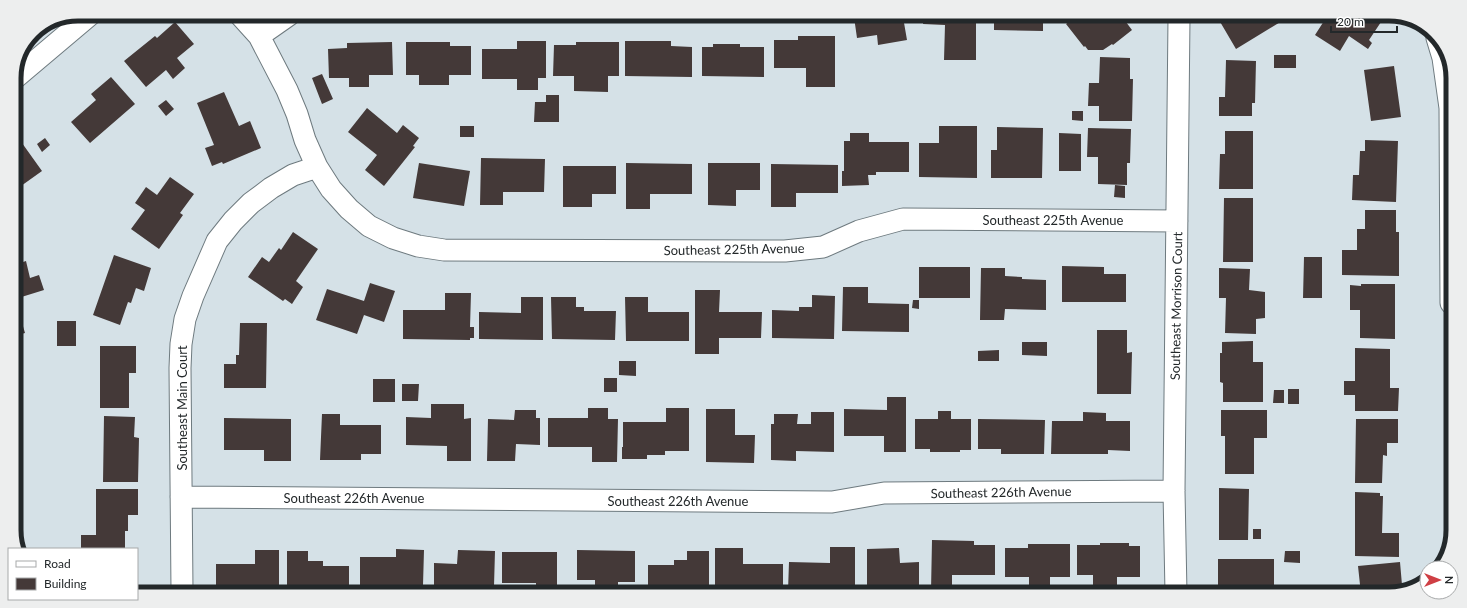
<svg xmlns="http://www.w3.org/2000/svg" width="1467" height="608" viewBox="0 0 1467 608" font-family="Lato,sans-serif">
  <style>
    .building { fill: #443938 }
    .lines { fill: none; stroke-linecap: round; stroke-linejoin: round }
    .minor-casing { stroke: #6e7a7f; stroke-width: 23 }
    .minor { stroke: #fff; stroke-width: 21 }
    .labels { text-anchor: middle; stroke-width: 4; stroke-linejoin: round; paint-order: stroke }
    .street-label { font-size: 13px; fill: #23282a; stroke: #fff }
    .rim { fill: none; stroke: #23282a; stroke-width: 5 }
  </style>
  <rect width="100%" height="100%" fill="#d5e1e7"/>
  <path class="building" d="M 854,17 L 903,17 L 907,40 L 878,45 L 877,35 L 857,38 Z
    M 924,17 L 976,17 L 976,60 L 944,60 L 945,25 L 923,24 Z
    M 994,17 L 1043,17 L 1043,31 L 994,30 Z
    M 1074,18 L 1123,18 L 1132,30 L 1113,45 L 1112,44 L 1103,50 L 1088,50 L 1085,46 L 1084,47 L 1066,24 Z
    M 1223,18 L 1280,18 L 1282,21 L 1236,49 L 1219,20 Z
    M 1320,18 L 1376,19 L 1381,22 L 1369,40 L 1372,43 L 1368,49 L 1349,36 L 1340,51 L 1315,35 L 1324,21 Z
    M 175,22 L 194,44 L 177,58 L 185,68 L 173,79 L 166,70 L 146,87 L 124,61 L 155,36 L 157,38 Z
    M 798,36 L 835,36 L 835,87 L 806,87 L 806,68 L 774,68 L 774,40 L 798,40 Z
    M 517,41 L 546,41 L 546,78 L 538,78 L 538,90 L 517,90 L 517,79 L 482,79 L 482,49 L 517,49 Z
    M 625,41 L 671,41 L 671,46 L 692,47 L 692,77 L 625,76 Z
    M 392,42 L 393,75 L 369,75 L 369,87 L 349,87 L 349,78 L 329,78 L 328,49 L 347,48 L 347,43 Z
    M 406,42 L 450,42 L 450,46 L 471,46 L 471,75 L 449,75 L 449,85 L 419,85 L 419,75 L 406,75 Z
    M 576,42 L 619,42 L 619,76 L 608,76 L 608,92 L 574,91 L 574,76 L 553,76 L 554,45 L 576,45 Z
    M 713,44 L 740,44 L 740,47 L 764,47 L 764,77 L 702,76 L 702,47 L 713,47 Z
    M 1274,55 L 1296,55 L 1296,68 L 1274,68 Z
    M 1100,57 L 1130,58 L 1130,79 L 1133,79 L 1132,121 L 1099,121 L 1099,106 L 1088,106 L 1089,83 L 1099,83 Z
    M 1226,60 L 1256,61 L 1255,103 L 1252,103 L 1252,116 L 1219,116 L 1219,97 L 1225,97 Z
    M 1394,66 L 1401,117 L 1371,121 L 1364,70 Z
    M 322,74 L 333,99 L 322,104 L 312,78 Z
    M 111,77 L 135,104 L 90,143 L 71,122 L 96,100 L 91,94 Z
    M 224,92 L 239,126 L 250,121 L 261,148 L 223,164 L 222,162 L 212,166 L 205,148 L 214,145 L 197,103 Z
    M 546,95 L 559,95 L 559,122 L 534,122 L 535,102 L 546,102 Z
    M 166,100 L 174,109 L 166,116 L 158,106 Z
    M 367,108 L 397,133 L 403,125 L 419,138 L 413,146 L 415,147 L 384,186 L 365,170 L 377,155 L 348,132 Z
    M 1072,111 L 1083,111 L 1083,121 L 1072,120 Z
    M 460,126 L 474,126 L 474,137 L 460,137 Z
    M 939,126 L 977,126 L 977,178 L 919,177 L 919,143 L 939,143 Z
    M 997,127 L 1043,128 L 1042,178 L 991,178 L 991,150 L 997,150 Z
    M 1088,128 L 1131,129 L 1130,163 L 1127,163 L 1127,185 L 1098,184 L 1098,157 L 1087,157 Z
    M 1225,131 L 1253,131 L 1253,189 L 1219,189 L 1220,154 L 1225,154 Z
    M 850,133 L 869,133 L 869,142 L 909,142 L 909,172 L 876,172 L 876,175 L 868,175 L 869,185 L 842,186 L 842,171 L 844,171 L 844,141 L 850,141 Z
    M 1059,133 L 1081,134 L 1081,171 L 1059,171 Z
    M 45,138 L 50,145 L 42,152 L 37,144 Z
    M 1365,140 L 1398,141 L 1396,202 L 1352,200 L 1353,175 L 1359,175 L 1360,151 L 1365,151 Z
    M 22,143 L 42,171 L 14,191 L 14,149 Z
    M 481,158 L 545,159 L 544,192 L 503,192 L 503,205 L 480,205 Z
    M 419,163 L 470,171 L 464,206 L 413,198 Z
    M 626,163 L 692,164 L 692,194 L 650,194 L 650,209 L 626,209 Z
    M 708,163 L 760,163 L 760,190 L 736,190 L 736,206 L 708,205 Z
    M 771,164 L 838,165 L 838,193 L 796,193 L 796,207 L 771,207 Z
    M 563,166 L 616,166 L 616,194 L 592,194 L 592,207 L 563,207 Z
    M 170,177 L 194,194 L 180,213 L 183,215 L 159,249 L 131,229 L 145,210 L 135,203 L 146,187 L 157,195 Z
    M 1115,185 L 1125,186 L 1125,198 L 1114,197 Z
    M 1224,198 L 1253,198 L 1253,262 L 1223,262 Z
    M 1365,210 L 1396,210 L 1396,232 L 1399,232 L 1399,276 L 1342,275 L 1342,250 L 1357,250 L 1357,229 L 1365,229 Z
    M 293,232 L 318,249 L 296,281 L 303,287 L 292,304 L 285,299 L 283,301 L 248,277 L 262,257 L 269,262 L 279,248 L 281,250 Z
    M 114,255 L 151,268 L 144,291 L 136,288 L 131,303 L 128,302 L 120,325 L 93,315 Z
    M 1304,257 L 1322,257 L 1322,298 L 1303,298 Z
    M 26,261 L 30,278 L 39,275 L 44,290 L 15,299 L 25,333 L 14,336 L 14,265 Z
    M 1062,266 L 1104,267 L 1104,274 L 1126,274 L 1126,302 L 1062,302 Z
    M 919,267 L 970,267 L 970,298 L 919,298 Z
    M 981,268 L 1005,268 L 1005,276 L 1022,277 L 1022,279 L 1046,280 L 1046,310 L 1005,309 L 1004,320 L 980,320 Z
    M 1219,268 L 1250,269 L 1249,290 L 1265,292 L 1265,318 L 1256,319 L 1256,334 L 1225,333 L 1226,298 L 1219,298 Z
    M 370,283 L 395,291 L 384,322 L 364,315 L 357,334 L 316,320 L 327,289 L 364,301 Z
    M 1361,284 L 1395,284 L 1395,339 L 1360,338 L 1360,310 L 1350,310 L 1350,285 L 1361,286 Z
    M 843,287 L 868,287 L 868,303 L 909,304 L 909,332 L 842,331 Z
    M 695,290 L 720,290 L 719,312 L 762,312 L 761,338 L 719,338 L 719,354 L 695,354 Z
    M 445,293 L 471,293 L 470,327 L 474,327 L 474,338 L 470,338 L 470,340 L 403,339 L 403,310 L 445,310 Z
    M 812,295 L 835,296 L 834,339 L 772,338 L 772,310 L 799,311 L 799,307 L 812,307 Z
    M 521,297 L 543,297 L 543,340 L 479,339 L 479,312 L 521,313 Z
    M 551,297 L 576,297 L 576,307 L 584,307 L 584,311 L 616,311 L 615,340 L 552,339 Z
    M 625,297 L 648,297 L 648,312 L 689,312 L 689,341 L 626,341 Z
    M 913,300 L 919,300 L 919,309 L 912,308 Z
    M 57,321 L 76,321 L 76,346 L 57,346 Z
    M 240,323 L 267,323 L 266,388 L 224,388 L 224,364 L 236,364 L 236,355 L 239,355 Z
    M 1097,330 L 1127,330 L 1127,353 L 1132,352 L 1131,394 L 1097,394 Z
    M 1253,341 L 1253,362 L 1263,362 L 1263,402 L 1223,402 L 1223,383 L 1220,382 L 1220,353 L 1222,353 L 1222,342 Z
    M 1022,342 L 1047,342 L 1047,356 L 1022,355 Z
    M 100,346 L 136,346 L 136,373 L 129,373 L 129,408 L 100,408 Z
    M 1355,348 L 1390,349 L 1390,388 L 1399,388 L 1398,411 L 1355,411 L 1355,395 L 1344,395 L 1344,381 L 1355,381 Z
    M 999,350 L 999,361 L 978,361 L 978,351 Z
    M 619,361 L 636,361 L 636,376 L 619,375 Z
    M 14,367 L 23,368 L 23,396 L 14,395 Z
    M 604,378 L 617,378 L 617,392 L 604,392 Z
    M 373,379 L 395,379 L 395,402 L 373,402 Z
    M 402,384 L 419,384 L 418,401 L 402,401 Z
    M 1288,389 L 1299,389 L 1299,404 L 1288,404 Z
    M 1274,390 L 1284,390 L 1284,403 L 1273,403 Z
    M 887,397 L 906,397 L 906,452 L 884,452 L 884,436 L 844,436 L 844,409 L 887,410 Z
    M 431,404 L 464,404 L 464,419 L 471,418 L 471,461 L 447,461 L 447,446 L 406,445 L 406,417 L 431,418 Z
    M 588,408 L 608,408 L 608,419 L 618,419 L 617,462 L 592,462 L 592,447 L 548,447 L 548,418 L 588,418 Z
    M 666,408 L 689,408 L 689,451 L 665,451 L 665,455 L 647,455 L 647,459 L 622,459 L 622,447 L 623,447 L 623,422 L 666,422 Z
    M 706,409 L 735,409 L 735,435 L 755,435 L 754,463 L 706,462 Z
    M 515,410 L 536,410 L 536,418 L 540,418 L 540,445 L 516,444 L 515,461 L 487,461 L 488,419 L 514,420 Z
    M 1221,410 L 1267,410 L 1267,438 L 1254,438 L 1254,474 L 1225,474 L 1225,436 L 1221,436 Z
    M 938,411 L 951,411 L 951,419 L 971,419 L 971,450 L 960,450 L 960,452 L 930,452 L 930,449 L 915,449 L 915,419 L 938,419 Z
    M 811,412 L 834,412 L 834,452 L 796,451 L 796,461 L 771,460 L 771,424 L 774,424 L 774,414 L 798,414 L 797,424 L 811,424 Z
    M 1083,412 L 1106,413 L 1106,421 L 1130,421 L 1130,451 L 1108,450 L 1108,454 L 1051,454 L 1052,421 L 1083,421 Z
    M 322,414 L 340,414 L 340,425 L 381,425 L 381,454 L 361,454 L 361,460 L 320,460 Z
    M 104,416 L 135,417 L 134,437 L 139,438 L 138,482 L 103,482 Z
    M 224,418 L 291,419 L 291,461 L 264,461 L 264,450 L 224,450 Z
    M 978,419 L 1045,420 L 1044,454 L 1001,454 L 1001,449 L 978,449 Z
    M 1356,419 L 1398,419 L 1398,443 L 1387,443 L 1387,456 L 1383,455 L 1382,483 L 1355,483 Z
    M 14,426 L 16,426 L 16,451 L 20,451 L 20,471 L 14,471 Z
    M 1219,488 L 1249,489 L 1248,540 L 1219,540 Z
    M 96,489 L 138,489 L 138,515 L 128,515 L 128,531 L 125,531 L 125,549 L 81,549 L 81,535 L 96,535 Z
    M 1355,492 L 1380,493 L 1380,496 L 1383,496 L 1382,533 L 1399,533 L 1399,557 L 1355,556 Z
    M 18,500 L 17,533 L 14,533 L 14,501 Z
    M 1253,529 L 1261,529 L 1261,539 L 1253,539 Z
    M 932,540 L 974,541 L 974,545 L 995,545 L 995,575 L 952,575 L 952,591 L 931,591 Z
    M 1100,543 L 1129,543 L 1129,546 L 1140,546 L 1140,577 L 1117,577 L 1117,585 L 1093,585 L 1093,575 L 1077,575 L 1077,545 L 1100,545 Z
    M 1028,544 L 1070,544 L 1070,577 L 1050,577 L 1050,586 L 1029,586 L 1029,577 L 1005,577 L 1005,548 L 1028,548 Z
    M 830,547 L 855,547 L 855,592 L 788,591 L 789,562 L 830,563 Z
    M 715,548 L 743,548 L 743,564 L 783,564 L 783,592 L 715,592 Z
    M 899,548 L 900,563 L 919,562 L 919,586 L 867,587 L 867,549 Z
    M 396,549 L 424,550 L 423,585 L 420,585 L 420,591 L 388,590 L 388,586 L 360,586 L 360,557 L 396,557 Z
    M 255,550 L 279,550 L 279,590 L 216,590 L 216,564 L 255,564 Z
    M 458,550 L 495,551 L 494,586 L 434,585 L 434,563 L 457,564 Z
    M 577,550 L 635,551 L 635,582 L 618,582 L 618,591 L 595,591 L 595,580 L 577,580 Z
    M 287,551 L 308,551 L 308,561 L 323,561 L 323,566 L 349,566 L 349,590 L 287,590 Z
    M 687,551 L 709,551 L 709,592 L 648,591 L 648,565 L 674,565 L 674,560 L 687,560 Z
    M 1285,551 L 1300,551 L 1300,563 L 1284,562 Z
    M 502,552 L 557,552 L 557,591 L 536,591 L 536,583 L 502,583 Z
    M 1218,559 L 1274,559 L 1274,594 L 1224,593 L 1224,588 L 1218,588 Z
    M 1400,562 L 1402,585 L 1386,587 L 1386,594 L 1361,594 L 1358,566 Z"/>
  <g class="lines">
    <g class="minor-casing">
      <path id="minor" d="M 240,15 L 259,36 L 287,90 L 297,114 L 305,140 L 317,167 L 331,189 L 349,209 L 369,226 L 393,238 L 418,246 L 444,250 L 785,251 L 823,247 L 859,231 L 903,219 L 1177,221
        M 259,36 L 289,15
        M 1437,38 L 1443,58 L 1450,108 L 1451,303
        M 14,79 L 91,14
        M 181,497 L 832,502 L 884,493 L 1174,491
        M 182,590 L 180,368 L 181,344 L 185,319 L 193,296 L 217,241 L 233,221 L 251,203 L 271,188 L 293,175 L 317,167
        M 1176,593 L 1174,491 L 1179,18"/>
    </g>
    <use href="#minor" class="minor"/>
  </g>
  <g class="labels">
    <g class="street-label">
      <text x="1053" y="225">Southeast 225th Avenue</text>
      <text transform="translate(734 249) rotate(-1)" y="5">Southeast 225th Avenue</text>
      <text transform="translate(1176 306) rotate(-89)" y="5">Southeast Morrison Court</text>
      <text transform="translate(182 408) rotate(-90)" y="5">Southeast Main Court</text>
      <text transform="translate(1001 492) rotate(-1)" y="5">Southeast 226th Avenue</text>
      <text x="354" y="503">Southeast 226th Avenue</text>
      <text x="678" y="506">Southeast 226th Avenue</text>
    </g>
  </g>
  <path d="M0 0H1467V608H0ZM78 21H1389A57 57 0 0 1 1446 78V530A57 57 0 0 1 1389 587H78A57 57 0 0 1 21 530V78A57 57 0 0 1 78 21Z" fill="#edeeee" fill-rule="evenodd"/>
  <path class="rim" d="M78 21H1389A57 57 0 0 1 1446 78V530A57 57 0 0 1 1389 587H78A57 57 0 0 1 21 530V78A57 57 0 0 1 78 21Z"/>
  <rect x="8" y="548" width="130" height="52" fill="#ffffff" stroke="#a7a9aa"/>
  <rect x="16" y="561" width="20" height="6" fill="#ffffff" stroke="#a7a9aa"/>
  <text x="44" y="568" font-size="12" fill="#23282a">Road</text>
  <rect x="16" y="578" width="20" height="12" fill="#443938" stroke="#a7a9aa"/>
  <text x="44" y="588" font-size="12" fill="#23282a">Building</text>
  <g transform="translate(1439 580) rotate(90)"><circle r="19" fill="#ffffff" stroke="#a7a9aa"/>
  <path d="M0-3L7 15L0 10L-7 15Z" fill="#cf3f44"/>
  <text y="-6" font-size="11" font-weight="bold" text-anchor="middle" fill="#23282a">N</text>
  </g>
  <path d="M1331 26v6h66v-6" fill="none" stroke="#23282a" stroke-width="2"/>
  <text x="1337" y="26" font-size="12" fill="#23282a" stroke="#ffffff" stroke-width="3" paint-order="stroke">20 m</text>
</svg>
